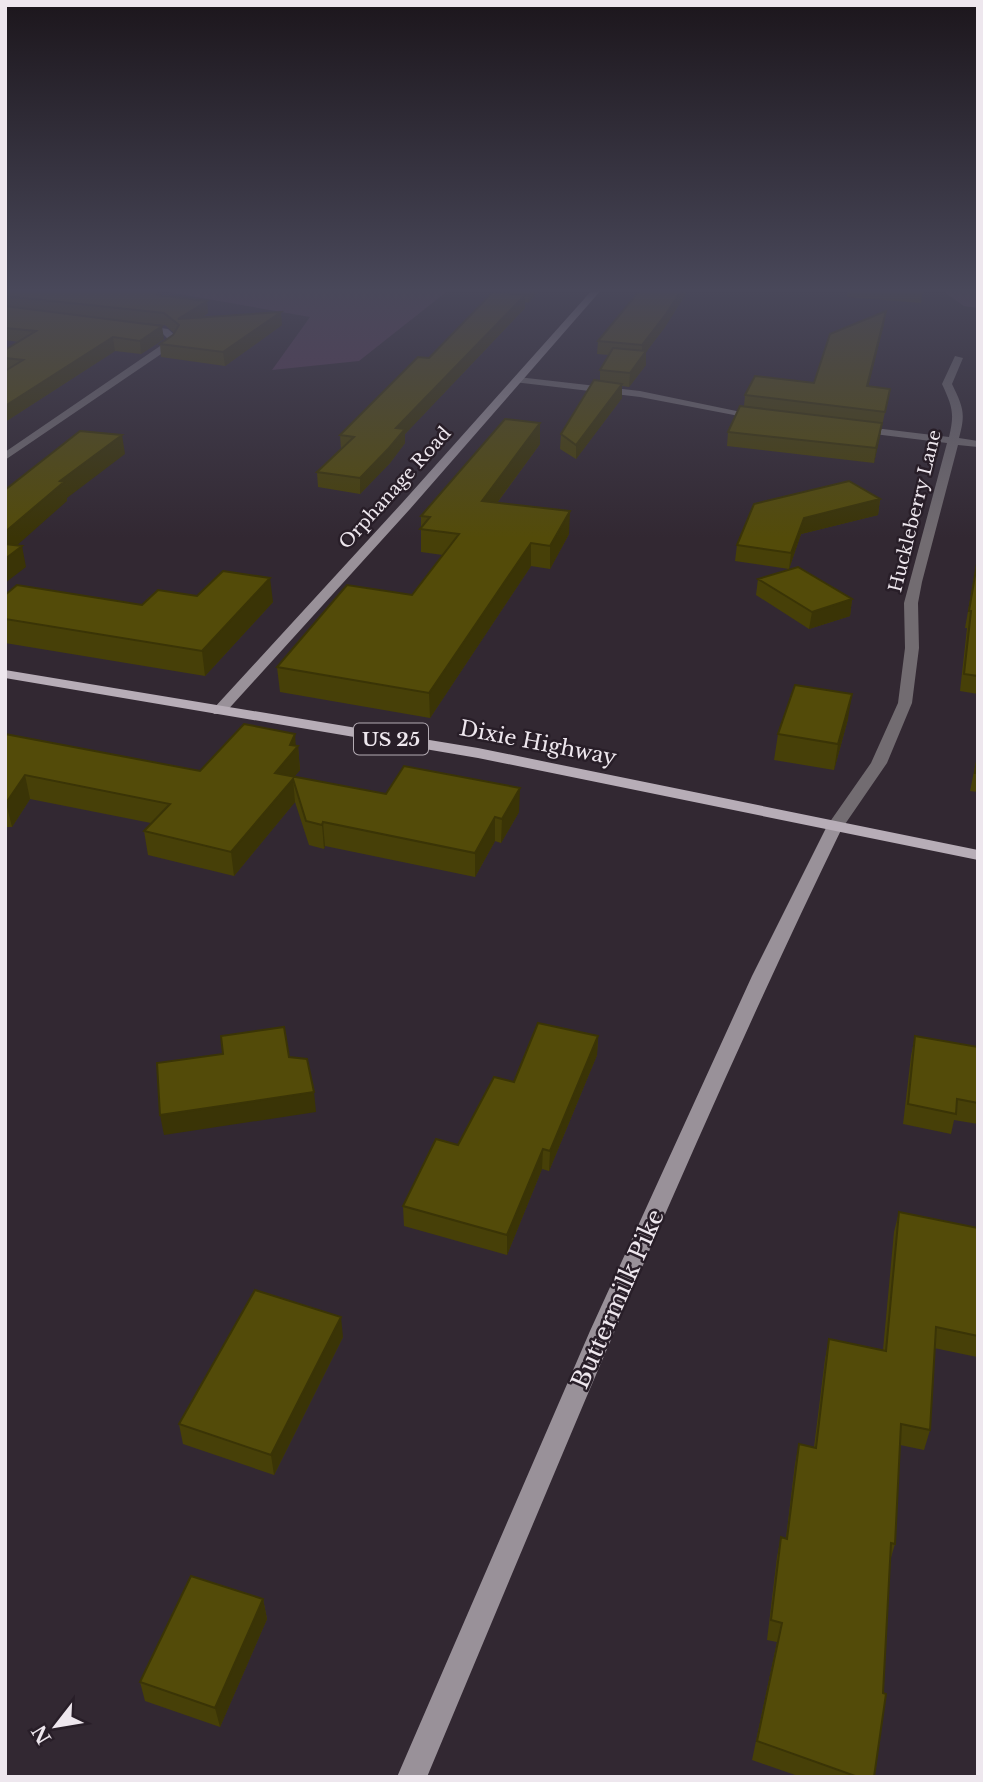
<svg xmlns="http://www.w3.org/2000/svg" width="983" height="1782" viewBox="0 0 983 1782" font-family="'Libre Baskerville',serif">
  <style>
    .green { fill: #573956 }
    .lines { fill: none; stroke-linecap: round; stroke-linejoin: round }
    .minor { fill: #726c71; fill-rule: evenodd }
    .secondary { fill: #999199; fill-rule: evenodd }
    .primary { fill: #b7adb7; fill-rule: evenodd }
    .wall { fill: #474008 }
    .shaded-wall { fill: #3a3406 }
    .building { fill: #534b09; stroke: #3a3406; stroke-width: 2 }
    .labels { text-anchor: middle; stroke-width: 5; stroke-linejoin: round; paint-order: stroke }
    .far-street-label { font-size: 18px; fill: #eee7ee; stroke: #281e28 }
    .shield { fill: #281e28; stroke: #b3abb3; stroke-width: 2 }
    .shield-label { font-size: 19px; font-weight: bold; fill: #eee7ee }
    .street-label { font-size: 21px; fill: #eee7ee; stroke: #281e28 }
    .near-street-label { font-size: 24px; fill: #eee7ee; stroke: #281e28 }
  </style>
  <rect width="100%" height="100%" fill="#322832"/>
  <path class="green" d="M 151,289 L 450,289 L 359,361 L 272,370 L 310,317 Z
    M 940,289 L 978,289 L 978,308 L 964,306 Z"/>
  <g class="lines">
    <path class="minor" d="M 141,325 L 168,329 L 178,338 L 173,346 L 5,460 L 5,452 L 166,342 L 168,339 L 162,333 L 138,330 L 136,328 Z
      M 955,356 L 963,358 L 952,384 C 963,407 966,413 959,438 L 978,441 L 978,447 L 958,445 L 922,582 L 918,603 L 919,648 L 912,703 L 887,763 L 841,830 L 829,830 L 827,826 L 871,763 L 898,703 L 905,648 L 904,603 L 947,443 L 858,432 L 853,429 L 858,426 L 949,437 C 955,413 952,406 942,384 Z
      M 518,377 L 640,391 L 765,417 L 760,420 L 640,397 L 514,382 L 513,380 Z"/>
    <path class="secondary" d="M 593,289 L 602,289 L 410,509 L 224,714 L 214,714 L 212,711 L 214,708 L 402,503 Z
      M 835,821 L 843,826 C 692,1137 561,1458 427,1777 L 397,1777 L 590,1331 L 752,976 L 827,826 Z"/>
    <path class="primary" d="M 5,670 L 478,748 L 978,850 L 978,860 L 478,758 L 5,678 Z"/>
  </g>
  <path class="wall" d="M 5,289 L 161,295 L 207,301 L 208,313 L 201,318 L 282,325 L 225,366 L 161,357 L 160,344 L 173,335 L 174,333 L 165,325 L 120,321 L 164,339 L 141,354 L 115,351 L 5,422 L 5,350 L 18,342 L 5,340 Z
    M 494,289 L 541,289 L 528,303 L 525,302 L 525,308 L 405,434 L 405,443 L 390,463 L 360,494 L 318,487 L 317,472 L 341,449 L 340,435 L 429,358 L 494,292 Z
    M 641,289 L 686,289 L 685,295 L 665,327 L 646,352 L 646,365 L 629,387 L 622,386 L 622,398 L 576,459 L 560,449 L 561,434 L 600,381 L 600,370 L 609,355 L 597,354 L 598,341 Z
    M 848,289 L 923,289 L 921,303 L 847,297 Z
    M 886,311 L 884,324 L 868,386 L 890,389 L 874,463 L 727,446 L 728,432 L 744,406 L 745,395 L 814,383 Z
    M 540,423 L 540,444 L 497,503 L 569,534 L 550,569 L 531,566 L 430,718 L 280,692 L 277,667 L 412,595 L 443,555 L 421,552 L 421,516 Z
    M 880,499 L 878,515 L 801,534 L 789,569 L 735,561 L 737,545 Z
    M 978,515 L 978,532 L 976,532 Z
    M 978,555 L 978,694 L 960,691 L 967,628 L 965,628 Z
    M 758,579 L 852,599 L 850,616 L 809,629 L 756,595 Z
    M 5,595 L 142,605 L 197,596 L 273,602 L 205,676 L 5,643 Z
    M 848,719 L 834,770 L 774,760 L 778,734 Z
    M 5,734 L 200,771 L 296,746 L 298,746 L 300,770 L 294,777 L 386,794 L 519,812 L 501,843 L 495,841 L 475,877 L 325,846 L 324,849 L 309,845 L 295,802 L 234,876 L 148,855 L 144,831 L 151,823 L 30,799 L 12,827 L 5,827 Z
    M 978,752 L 978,792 L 970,791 Z
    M 598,1036 L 597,1055 L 549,1171 L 542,1169 L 507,1255 L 404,1226 L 403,1206 L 514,1082 Z
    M 915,1036 L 978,1047 L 978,1124 L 954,1120 L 951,1134 L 903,1124 L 911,1056 Z
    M 899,1212 L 978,1228 L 978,1355 L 977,1357 L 934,1348 L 930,1430 L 924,1450 L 900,1445 L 895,1544 L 890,1561 L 874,1777 L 801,1777 L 752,1760 L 777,1642 L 767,1640 L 777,1557 L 781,1537 L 786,1538 L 795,1464 L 799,1444 L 814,1447 L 825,1359 L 829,1339 L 883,1350 L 894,1232 Z
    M 343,1337 L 274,1475 L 183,1444 L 179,1424 Z
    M 263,1599 L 267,1619 L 220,1727 L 145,1701 L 140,1682 Z"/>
  <path class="shaded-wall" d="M 530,289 L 541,289 L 528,303 L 529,290 Z
    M 682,289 L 686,289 L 685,295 L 665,327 L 646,352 L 646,365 L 629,387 L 630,373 L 642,358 L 642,345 Z
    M 525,295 L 525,308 L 405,434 L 405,443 L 390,463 L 360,494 L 360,478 L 396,428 Z
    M 207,301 L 208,313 L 180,332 L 178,319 Z
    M 886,311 L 884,324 L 865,400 L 867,386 Z
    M 281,312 L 282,325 L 225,366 L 223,352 Z
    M 162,326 L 164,339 L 141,354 L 140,341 Z
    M 113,337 L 115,351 L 5,422 L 5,406 Z
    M 622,384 L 622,398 L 576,459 L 576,445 Z
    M 540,423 L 540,444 L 482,523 L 482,501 Z
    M 882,423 L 880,437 L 874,463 L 876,448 Z
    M 122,435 L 125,454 L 67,498 L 67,501 L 5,556 L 5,532 L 60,481 Z
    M 880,499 L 878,515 L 801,534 L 789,569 L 791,553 L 804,518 Z
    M 570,511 L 569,534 L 550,569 L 550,546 Z
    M 531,543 L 531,566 L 430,718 L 429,693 Z
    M 22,546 L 26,567 L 5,583 L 5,559 Z
    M 270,578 L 273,602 L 205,676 L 202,651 Z
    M 852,599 L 850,616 L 809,629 L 812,612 Z
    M 852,694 L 848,719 L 834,770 L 838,744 Z
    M 295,734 L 296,749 L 298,746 L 300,770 L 277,797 L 275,773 Z
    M 25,775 L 30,799 L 12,827 L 6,803 Z
    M 293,779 L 295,802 L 234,876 L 231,852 Z
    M 520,788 L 519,812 L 501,843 L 502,819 Z
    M 495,817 L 495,841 L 475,877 L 475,853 Z
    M 323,822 L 325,846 L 324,849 L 322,825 Z
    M 598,1036 L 597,1055 L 549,1171 L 550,1151 Z
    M 314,1092 L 316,1112 L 164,1135 L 160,1115 Z
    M 543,1149 L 542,1169 L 507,1255 L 507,1235 Z
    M 341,1317 L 343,1337 L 274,1475 L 271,1455 Z
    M 263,1599 L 267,1619 L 220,1727 L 215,1708 Z"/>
  <path class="building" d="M 5,289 L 125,289 L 161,292 L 157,295 L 207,301 L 178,319 L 281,312 L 223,352 L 160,344 L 173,335 L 179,325 L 164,313 L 5,296 Z
    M 641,289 L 682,289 L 666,314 L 642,345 L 598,341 Z
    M 896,289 L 923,289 L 923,291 Z
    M 493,292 L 525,295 L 396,428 L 405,429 L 389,448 L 360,478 L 317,472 L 354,437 L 340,435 L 418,357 L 429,358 Z
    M 5,306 L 162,326 L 140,341 L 113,337 L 5,406 L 5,371 L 23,360 L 5,358 L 5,350 L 36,331 L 5,328 Z
    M 886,311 L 867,386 L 890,389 L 885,412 L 745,395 L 755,376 L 814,383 L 830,334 Z
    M 613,348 L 646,351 L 630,373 L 600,370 Z
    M 594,380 L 622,384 L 576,445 L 561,434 Z
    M 740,406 L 882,423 L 876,448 L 728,432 Z
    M 505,419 L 540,423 L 482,501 L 570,511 L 550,546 L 531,543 L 429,693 L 277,667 L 347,585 L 412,595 L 459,534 L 420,529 L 430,517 L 421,516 Z
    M 80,431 L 122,435 L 60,481 L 64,482 L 5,532 L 5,490 Z
    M 849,481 L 880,499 L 804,518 L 791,553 L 737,545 L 754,504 Z
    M 5,544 L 22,546 L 5,559 Z
    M 978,558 L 978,676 L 964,674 L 971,611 L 969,611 Z
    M 798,567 L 852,599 L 812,612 L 758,579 Z
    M 223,571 L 270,578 L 202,651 L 5,619 L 5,595 L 17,585 L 142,605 L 158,590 L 197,596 Z
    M 795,685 L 852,694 L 838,744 L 778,734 Z
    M 244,724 L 295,734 L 290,745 L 298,746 L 275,773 L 386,794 L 404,766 L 520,788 L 502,819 L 495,817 L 475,853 L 323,822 L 322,825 L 306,821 L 293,779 L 231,852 L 144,831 L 170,804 L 25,775 L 6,803 L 5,803 L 5,734 L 200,771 Z
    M 978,756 L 978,773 L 975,773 Z
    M 538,1023 L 598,1036 L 550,1151 L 543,1149 L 507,1235 L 403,1206 L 436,1139 L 458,1145 L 494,1077 L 514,1082 Z
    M 284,1027 L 289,1057 L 307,1059 L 314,1092 L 160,1115 L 157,1063 L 223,1054 L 221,1036 Z
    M 915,1036 L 978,1047 L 978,1103 L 957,1099 L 956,1114 L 908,1104 Z
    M 899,1212 L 978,1228 L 978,1336 L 936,1327 L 930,1430 L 901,1424 L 895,1544 L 891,1543 L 883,1693 L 886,1694 L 874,1777 L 858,1777 L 757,1741 L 782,1623 L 771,1620 L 781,1537 L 787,1539 L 799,1444 L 816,1448 L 829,1339 L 886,1351 Z
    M 255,1290 L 341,1317 L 271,1455 L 179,1424 Z
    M 191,1576 L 263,1599 L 215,1708 L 140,1682 Z"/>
  <linearGradient id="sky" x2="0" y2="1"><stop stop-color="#1c161c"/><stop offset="0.54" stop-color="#49485a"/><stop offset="1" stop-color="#49485a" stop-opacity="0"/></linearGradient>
  <rect width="983" height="538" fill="url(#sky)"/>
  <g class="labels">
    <g class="far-street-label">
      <text transform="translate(395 488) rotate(-48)" y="6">Orphanage Road</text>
      <text transform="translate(915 511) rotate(-76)" y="6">Huckleberry Lane</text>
    </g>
    <rect class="shield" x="354" y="723.5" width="74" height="31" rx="5"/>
    <g class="shield-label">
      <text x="391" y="746">US 25</text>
    </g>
    <g class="street-label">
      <text transform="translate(538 743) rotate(11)" y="7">Dixie Highway</text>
    </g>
    <g class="near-street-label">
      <text transform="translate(618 1299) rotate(-66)" y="8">Buttermilk Pike</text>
    </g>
  </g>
  <rect width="983" height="1782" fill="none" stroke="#eee7ee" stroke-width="14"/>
  <g transform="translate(56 1726) rotate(239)" stroke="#281e28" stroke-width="5" paint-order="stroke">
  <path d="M0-5L12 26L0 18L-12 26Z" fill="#eee7ee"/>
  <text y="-10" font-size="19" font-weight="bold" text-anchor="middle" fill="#eee7ee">N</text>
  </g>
</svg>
